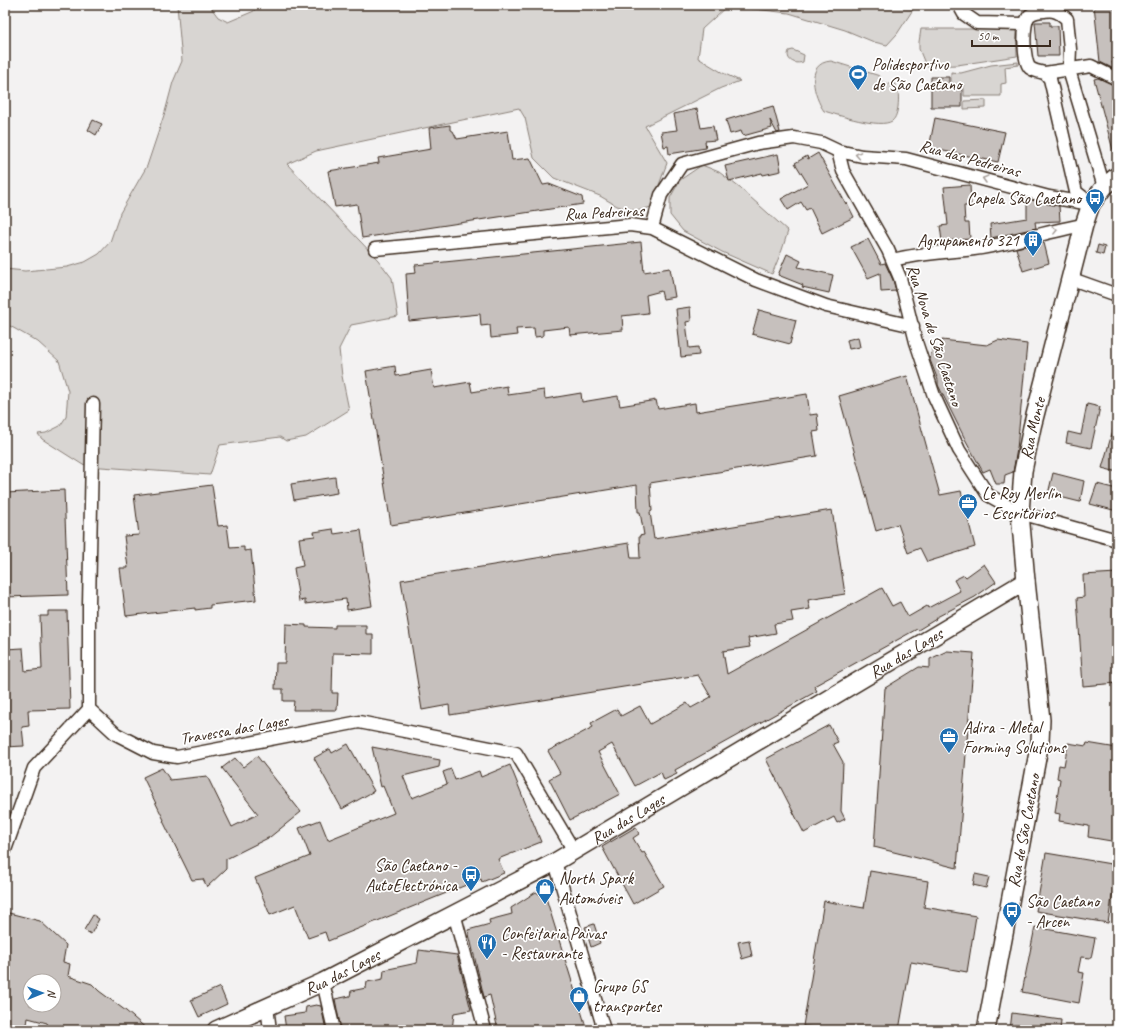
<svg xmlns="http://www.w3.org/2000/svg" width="1122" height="1035" viewBox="0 0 1122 1035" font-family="Caveat,sans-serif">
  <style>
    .green { fill: #d8d5d2; stroke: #8a8078 }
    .building { fill: #c6c0bd; stroke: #3b2a1e; fill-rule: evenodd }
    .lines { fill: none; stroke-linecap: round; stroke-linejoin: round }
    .minor-casing { stroke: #3b2a1e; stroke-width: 15 }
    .secondary-casing { stroke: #3b2a1e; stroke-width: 20 }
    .minor { stroke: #fff; stroke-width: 12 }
    .secondary { stroke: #fff; stroke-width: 17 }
    .oneway { stroke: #a79f9a }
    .labels { text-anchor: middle; stroke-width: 3.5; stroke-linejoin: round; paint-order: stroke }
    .poi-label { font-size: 17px; fill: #3b2a1e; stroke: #fff; text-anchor: start }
    .street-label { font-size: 17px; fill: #3b2a1e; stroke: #fff }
  </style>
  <rect width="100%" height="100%" fill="#f3f2f2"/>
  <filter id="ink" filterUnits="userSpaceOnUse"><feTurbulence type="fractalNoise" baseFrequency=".025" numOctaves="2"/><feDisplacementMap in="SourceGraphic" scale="8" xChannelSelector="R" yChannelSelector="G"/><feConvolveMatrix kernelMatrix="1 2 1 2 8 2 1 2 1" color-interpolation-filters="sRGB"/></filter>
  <g filter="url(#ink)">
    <path class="green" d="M 177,5 L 209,5 L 218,17 L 228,22 L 254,11 L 256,5 L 916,5 L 897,34 L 887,45 L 874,42 L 845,30 L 789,13 L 727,6 L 702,29 L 698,58 L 723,73 L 740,81 L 721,88 L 645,126 L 667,163 L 651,207 L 637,211 L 617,206 L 600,196 L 554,178 L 534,158 L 525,118 L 519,108 L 316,151 L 287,164 L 378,260 L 392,278 L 398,316 L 351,325 L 339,349 L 342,376 L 349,410 L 306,437 L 286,441 L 280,437 L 220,445 L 210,475 L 88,466 L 83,464 L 83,465 L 42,439 L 38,434 L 46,433 L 60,426 L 66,417 L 68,391 L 59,361 L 38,342 L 10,326 L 5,326 L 5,269 L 25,271 L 67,267 L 85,262 L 99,254 L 110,242 L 120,213 L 147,166 L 165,112 L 173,82 L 182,61 Z
      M 921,29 L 1016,29 L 1017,56 L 957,65 L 926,66 L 919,49 L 919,42 Z
      M 793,50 L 804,55 L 803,62 C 795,65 785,60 789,51 Z
      M 831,61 L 880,76 L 880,81 L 893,85 L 894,83 C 899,91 899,97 898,107 C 897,112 896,118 892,121 C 880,129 838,115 824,111 C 814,97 804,63 831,61 Z
      M 1018,62 L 1018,65 L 1005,67 L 1006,83 L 1001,84 L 1001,96 L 964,96 L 964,85 L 951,85 L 951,72 L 961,73 L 991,65 Z
      M 986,100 L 986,108 L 964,109 L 964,101 Z
      M 702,165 L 719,172 L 740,188 L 788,231 L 782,250 L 772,274 L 722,252 L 683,231 L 670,215 L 670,198 L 680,180 Z"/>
    <path class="building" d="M 1094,5 L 1116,5 L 1117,61 L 1112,62 L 1114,69 L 1100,62 Z
      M 1035,22 L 1050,22 L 1050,26 L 1058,26 L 1059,56 L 1038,56 Z
      M 931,77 L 949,77 L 949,87 L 962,87 L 962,107 L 931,107 Z
      M 1098,78 L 1117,86 L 1117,153 L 1114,154 L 1094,79 Z
      M 773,106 L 780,132 L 777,133 L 770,120 L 772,128 L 743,136 L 741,131 L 730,134 L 726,120 Z
      M 697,109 L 701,128 L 713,126 L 716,140 L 705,141 L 706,148 L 669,154 L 668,146 L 664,147 L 661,132 L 677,130 L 674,114 Z
      M 935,118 L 1005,132 L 998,162 L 929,148 Z
      M 93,120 L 102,124 L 96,135 L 88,130 Z
      M 450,125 L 450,130 L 453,131 L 457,139 L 508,131 L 512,160 L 530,158 L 543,185 L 549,184 L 582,197 L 583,204 L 362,238 L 357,204 L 335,207 L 328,171 L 379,163 L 378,158 L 431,149 L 429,128 Z
      M 818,153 L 846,204 L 847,203 L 854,217 L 822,233 L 810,208 L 806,210 L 801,202 L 788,210 L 781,199 L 808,184 L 795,163 L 807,156 L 808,159 Z
      M 778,154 L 781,171 L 763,175 L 762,173 L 729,181 L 725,166 Z
      M 970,185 L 971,206 L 964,206 L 965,223 L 969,223 L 970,239 L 942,241 L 940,226 L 948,225 L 944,187 Z
      M 1027,199 L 1059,206 L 1060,221 L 1035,222 L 1036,228 L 991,238 L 990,224 L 1027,218 Z
      M 868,239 L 881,264 L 885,263 L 893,280 L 896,291 L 881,292 L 880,273 L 868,278 L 851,247 Z
      M 641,242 L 644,272 L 670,268 L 675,297 L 663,299 L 661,291 L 646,295 L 648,313 L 622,316 L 623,330 L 570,335 L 569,327 L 543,330 L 543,336 L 535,337 L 534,328 L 516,329 L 517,335 L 491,338 L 490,325 L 481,326 L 480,314 L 409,321 L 406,274 L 416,273 L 415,265 Z
      M 1038,243 L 1038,244 L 1044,243 L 1049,263 L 1023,271 L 1016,248 Z
      M 1098,245 L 1105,247 L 1103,255 L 1096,253 Z
      M 787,254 L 801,261 L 798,267 L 833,275 L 829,293 L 802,287 L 803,285 L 778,275 Z
      M 690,307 L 691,321 L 686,322 L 689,348 L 698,347 L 699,355 L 681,357 L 676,309 Z
      M 759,310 L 796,320 L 790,344 L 752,334 Z
      M 858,337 L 860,347 L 849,349 L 847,340 Z
      M 942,340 L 987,345 L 998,340 L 1027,344 L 1017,449 L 1013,472 L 1005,475 L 1004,484 L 996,484 L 990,469 L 983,472 L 965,439 L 938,385 L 938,380 L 930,360 L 932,349 L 941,350 Z
      M 395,366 L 396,376 L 431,370 L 434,388 L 470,382 L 472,392 L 507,386 L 508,395 L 544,390 L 545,399 L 581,393 L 582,402 L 618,396 L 620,406 L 656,400 L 658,409 L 695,403 L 696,412 L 807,394 L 810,415 L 817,414 L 819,431 L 813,432 L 817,456 L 650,483 L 652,511 L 650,512 L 654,539 L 832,510 L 845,594 L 808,600 L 810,609 L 791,612 L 793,621 L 774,624 L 776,633 L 748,638 L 750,647 L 723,651 L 727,674 L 882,588 L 892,606 L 900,602 L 908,617 L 927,606 L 928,608 L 960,591 L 954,580 L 964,575 L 966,577 L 984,564 L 996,582 L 975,597 L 935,618 L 936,619 L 918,630 L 917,629 L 814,686 L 817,691 L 675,770 L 677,774 L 664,780 L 661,772 L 635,786 L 612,744 L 598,752 L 620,794 L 570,820 L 549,779 L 560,773 L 548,751 L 593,727 L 591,723 L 617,709 L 621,716 L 640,706 L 650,724 L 687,703 L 691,708 L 711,697 L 698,675 L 450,715 L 449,705 L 422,710 L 401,580 L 629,543 L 631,558 L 640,558 L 639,536 L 644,535 L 640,512 L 638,512 L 637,485 L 391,525 L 366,371 Z
      M 907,376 L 940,495 L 961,491 L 975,547 L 927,562 L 920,548 L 908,553 L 898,524 L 876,531 L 839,396 Z
      M 1087,404 L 1100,407 L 1091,448 L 1066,443 L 1068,432 L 1081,435 Z
      M 1115,423 L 1117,423 L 1117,472 L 1102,468 Z
      M 1053,473 L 1084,481 L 1080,502 L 1048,494 Z
      M 335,477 L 337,493 L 294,500 L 291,484 Z
      M 1097,484 L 1117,489 L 1117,511 L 1090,504 Z
      M 212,485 L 218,526 L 227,525 L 230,548 L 244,547 L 244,551 L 251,550 L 256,600 L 210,605 L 210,608 L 195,610 L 195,608 L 126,616 L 120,568 L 128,568 L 124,536 L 139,535 L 134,495 Z
      M 64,490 L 68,595 L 5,597 L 5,493 Z
      M 333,529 L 334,534 L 361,530 L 372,606 L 347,610 L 346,599 L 305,604 L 305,600 L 299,601 L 294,568 L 303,566 L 299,538 L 315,536 L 314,532 Z
      M 1117,573 L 1117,683 L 1083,686 L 1077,598 L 1084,597 L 1083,575 Z
      M 48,611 L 67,611 L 70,709 L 28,710 L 29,726 L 22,727 L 24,746 L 5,747 L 5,649 L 23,648 L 25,671 L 42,669 L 40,616 L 48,616 Z
      M 286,624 L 306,625 L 306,627 L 335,628 L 335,625 L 366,625 L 366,634 L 373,634 L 373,654 L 333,653 L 332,693 L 338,693 L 337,710 L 293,710 L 294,701 L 283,701 L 283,689 L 275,689 L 276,663 L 285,663 Z
      M 947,651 L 974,653 L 957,868 L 874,847 L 885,688 L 919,667 L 930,668 L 930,659 Z
      M 829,725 L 838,742 L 833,744 L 843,762 L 841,811 L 845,819 L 837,823 L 834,817 L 804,833 L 766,759 Z
      M 1068,743 L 1086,746 L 1087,743 L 1117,748 L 1117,842 L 1088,837 L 1089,826 L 1059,821 L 1060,814 L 1055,813 L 1060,779 L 1057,778 L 1059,765 L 1064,766 Z
      M 348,744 L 374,791 L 342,809 L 314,758 L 330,749 L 332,753 Z
      M 372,747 L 440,760 L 439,767 L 403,776 L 412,798 L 447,784 L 443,772 L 451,769 L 455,780 L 479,771 L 481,777 L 510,765 L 541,842 L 498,859 L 504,873 L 482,882 L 481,879 L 328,941 L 325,932 L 308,938 L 295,905 L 270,915 L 255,878 L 310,856 L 299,828 L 320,820 L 328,840 L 394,813 L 383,786 L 381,787 Z
      M 257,756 L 301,812 L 270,837 L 226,859 L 226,869 L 207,887 L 203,879 L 192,880 L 163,821 L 164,820 L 143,777 L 162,768 L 170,780 L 207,776 L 232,827 L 258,814 L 222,768 L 235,758 L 243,767 Z
      M 636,827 L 639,834 L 633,838 L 642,853 L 644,852 L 664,886 L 633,904 L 602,847 Z
      M 1046,853 L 1117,865 L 1108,923 L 1036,911 Z
      M 870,871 L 928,881 L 924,907 L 976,916 L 967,972 L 911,962 L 899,1030 L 827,1030 L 803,1026 L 824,901 L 864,908 Z
      M 975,874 L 989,877 L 986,888 L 973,885 Z
      M 536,892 L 546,898 L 587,1030 L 498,1030 L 490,995 L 484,997 L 468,930 L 490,924 L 489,920 L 512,914 L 511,908 Z
      M 5,912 L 40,921 L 66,945 L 63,962 L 70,964 L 68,976 L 92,984 L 99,991 L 126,1011 L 148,1030 L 50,1030 L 47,1023 L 28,1018 L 26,1030 L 5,1030 ZM 30,981 L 54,981 L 54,1005 L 30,1005 Z
      M 93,915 L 99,919 L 91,934 L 84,930 Z
      M 594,924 L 600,943 L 591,947 L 585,927 Z
      M 1035,927 L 1095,938 L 1091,958 L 1081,957 L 1078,972 L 1084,973 L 1079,1003 L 1022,992 Z
      M 749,940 L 752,956 L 742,959 L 738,942 Z
      M 419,950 L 457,955 L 471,1010 L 454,1013 L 452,1030 L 341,1030 L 335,999 L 350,996 L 351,991 L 366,988 L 367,982 L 383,979 L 384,970 L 417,963 Z
      M 220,987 L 227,1004 L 199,1017 L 191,1000 Z
      M 316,1005 L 321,1006 L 326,1030 L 286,1030 L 284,1016 L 305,1013 L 306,1007 Z
      M 1012,1013 L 1061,1020 L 1060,1030 L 1010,1030 Z"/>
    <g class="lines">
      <g class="minor-casing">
        <path id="minor" d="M 959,5 L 964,14 L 977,23 L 1024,24
          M 1045,73 L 1091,66 L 1117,79
          M 838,151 L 843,171 L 888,250 L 900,278 L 916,342 L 934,396 L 959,450 L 988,495 L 1020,513 L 1117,540
          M 1090,203 L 1076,192 L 1050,79 L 1045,73 C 1040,72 1034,71 1030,68 C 1023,62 1022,21 1030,15 C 1034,12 1040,11 1045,11 C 1054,9 1060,13 1067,19 L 1070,49 L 1069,70 L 1104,187
          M 652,228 L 661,195 L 682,164 L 758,143 L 794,138 L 821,143 L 838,151 L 862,156 L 906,159 L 1049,197 L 1091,204
          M 375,249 L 630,225 L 652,228 L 756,280 L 826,306 L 913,326
          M 893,260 C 920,253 947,252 974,249 C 1012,244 1047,231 1084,225
          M 1072,279 L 1117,295
          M 93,404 L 89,605 L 89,709 L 116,734 L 153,753 L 177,757 L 359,722 L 516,753 L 574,851
          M 5,850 L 34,768 L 89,709
          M 555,862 L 604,1030
          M 454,913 L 485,1030
          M 323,982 L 334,1030
          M 267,1007 L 270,1030"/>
      </g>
      <g class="secondary-casing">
        <g id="secondary">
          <path id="s1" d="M 216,1030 L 323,982 L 555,862 L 1026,581"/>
          <path id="s2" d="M 986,1030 L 1040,742 L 1041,720 L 1026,581 L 1020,513 L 1023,471 L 1032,427 L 1084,225 L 1091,204 L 1104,187 L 1117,176"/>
        </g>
      </g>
      <use href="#minor" class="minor"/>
      <use href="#secondary" class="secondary"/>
    </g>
    <defs><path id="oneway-chevron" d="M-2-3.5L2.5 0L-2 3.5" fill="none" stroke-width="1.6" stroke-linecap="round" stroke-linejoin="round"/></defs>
    <g class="oneway">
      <use href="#oneway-chevron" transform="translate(858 155) rotate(-170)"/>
      <use href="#oneway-chevron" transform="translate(985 179) rotate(-165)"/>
      <use href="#oneway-chevron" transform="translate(1055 230) rotate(-14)"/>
    </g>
  </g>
  <defs>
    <g id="stadium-pin" transform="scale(1)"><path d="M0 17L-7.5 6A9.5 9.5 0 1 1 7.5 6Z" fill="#1f6fb2" stroke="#fff"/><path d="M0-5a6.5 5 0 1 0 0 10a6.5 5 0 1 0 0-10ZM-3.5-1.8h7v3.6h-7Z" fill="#fff"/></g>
    <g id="bus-pin" transform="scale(1)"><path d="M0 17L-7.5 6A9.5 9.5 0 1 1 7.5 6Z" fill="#1f6fb2" stroke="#fff"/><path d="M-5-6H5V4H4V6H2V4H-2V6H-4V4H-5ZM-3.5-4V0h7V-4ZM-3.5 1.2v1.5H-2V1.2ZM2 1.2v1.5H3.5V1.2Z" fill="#fff"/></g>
    <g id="building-pin" transform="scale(1)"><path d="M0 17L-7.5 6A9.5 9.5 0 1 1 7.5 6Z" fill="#1f6fb2" stroke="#fff"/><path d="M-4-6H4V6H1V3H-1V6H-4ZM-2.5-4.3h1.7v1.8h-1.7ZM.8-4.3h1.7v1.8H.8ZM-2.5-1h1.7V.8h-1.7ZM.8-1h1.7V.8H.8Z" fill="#fff"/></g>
    <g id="office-pin" transform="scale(1)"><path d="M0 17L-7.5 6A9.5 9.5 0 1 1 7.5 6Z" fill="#1f6fb2" stroke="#fff"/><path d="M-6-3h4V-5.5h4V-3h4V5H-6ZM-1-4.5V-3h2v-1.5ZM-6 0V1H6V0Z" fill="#fff"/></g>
    <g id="shop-pin" transform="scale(1)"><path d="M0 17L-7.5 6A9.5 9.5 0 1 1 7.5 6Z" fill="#1f6fb2" stroke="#fff"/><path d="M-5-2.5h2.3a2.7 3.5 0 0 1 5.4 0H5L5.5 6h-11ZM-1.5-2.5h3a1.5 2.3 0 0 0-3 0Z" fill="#fff"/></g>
    <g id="restaurant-pin" transform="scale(1)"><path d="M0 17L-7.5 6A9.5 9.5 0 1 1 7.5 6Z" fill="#1f6fb2" stroke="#fff"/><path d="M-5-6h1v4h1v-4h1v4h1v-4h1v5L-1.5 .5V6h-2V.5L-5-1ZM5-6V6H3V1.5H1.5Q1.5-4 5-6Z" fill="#fff"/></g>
  </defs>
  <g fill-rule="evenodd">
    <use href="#stadium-pin" x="858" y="74"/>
    <use href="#bus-pin" x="1095" y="198"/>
    <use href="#building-pin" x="1033" y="240"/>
    <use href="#office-pin" x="968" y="503"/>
    <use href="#office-pin" x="949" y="737"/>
    <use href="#bus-pin" x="471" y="875"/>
    <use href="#shop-pin" x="545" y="888"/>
    <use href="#bus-pin" x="1012" y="911"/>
    <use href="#restaurant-pin" x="487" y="943"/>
    <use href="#shop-pin" x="579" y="996"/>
  </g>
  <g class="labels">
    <g class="poi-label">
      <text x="872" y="70">Polidesportivo<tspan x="872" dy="20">de São Caetano</tspan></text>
      <text x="1081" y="204" text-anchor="end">Capela São Caetano</text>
      <text x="1019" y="246" text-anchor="end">Agrupamento 321</text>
      <text x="982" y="499">Le Roy Merlin<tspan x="982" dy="20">- Escritórios</tspan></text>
      <text x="963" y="733">Adira - Metal<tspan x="963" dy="20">Forming Solutions</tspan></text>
      <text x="457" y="871" text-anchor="end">São Caetano -<tspan x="457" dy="20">AutoElectrónica</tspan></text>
      <text x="559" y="884">North Spark<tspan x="559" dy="20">Automóveis</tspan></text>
      <text x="1026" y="907">São Caetano<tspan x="1026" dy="20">- Arcen</tspan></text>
      <text x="501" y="939">Confeitaria Paivas<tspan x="501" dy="20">- Restaurante</tspan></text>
      <text x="593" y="992">Grupo GS<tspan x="593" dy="20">transportes</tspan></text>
    </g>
    <g class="street-label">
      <text transform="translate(970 158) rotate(15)" y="6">Rua das Pedreiras</text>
      <text transform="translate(604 212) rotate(-3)" y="6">Rua Pedreiras</text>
      <text transform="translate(935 335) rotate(72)" y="6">Rua Nova de São Caetano</text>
      <text dy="6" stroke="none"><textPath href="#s2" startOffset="609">Rua Monte</textPath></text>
      <text dy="6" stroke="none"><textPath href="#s1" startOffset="787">Rua das Lages</textPath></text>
      <text transform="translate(234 729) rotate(-10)" y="6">Travessa das Lages</text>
      <text dy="6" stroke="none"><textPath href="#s1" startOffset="463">Rua das Lages</textPath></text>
      <text dy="6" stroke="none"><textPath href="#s2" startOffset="203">Rua de São Caetano</textPath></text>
      <text dy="6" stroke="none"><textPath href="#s1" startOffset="139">Rua das Lages</textPath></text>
    </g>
  </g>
  <rect width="1122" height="1035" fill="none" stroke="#fff" stroke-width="20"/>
  <rect x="10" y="10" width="1102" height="1015" fill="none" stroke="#3b2a1e" stroke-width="1.5" filter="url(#ink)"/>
  <g transform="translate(42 993) rotate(89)"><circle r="19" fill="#ffffff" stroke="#b1aaa5"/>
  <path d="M0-3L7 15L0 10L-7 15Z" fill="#1f6fb2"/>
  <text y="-6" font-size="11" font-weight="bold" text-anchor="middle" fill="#3b2a1e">N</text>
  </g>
  <path d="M972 40v6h78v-6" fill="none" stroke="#3b2a1e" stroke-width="2"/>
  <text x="978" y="40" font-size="12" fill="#3b2a1e" stroke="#ffffff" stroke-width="3" paint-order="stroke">50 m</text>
</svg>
